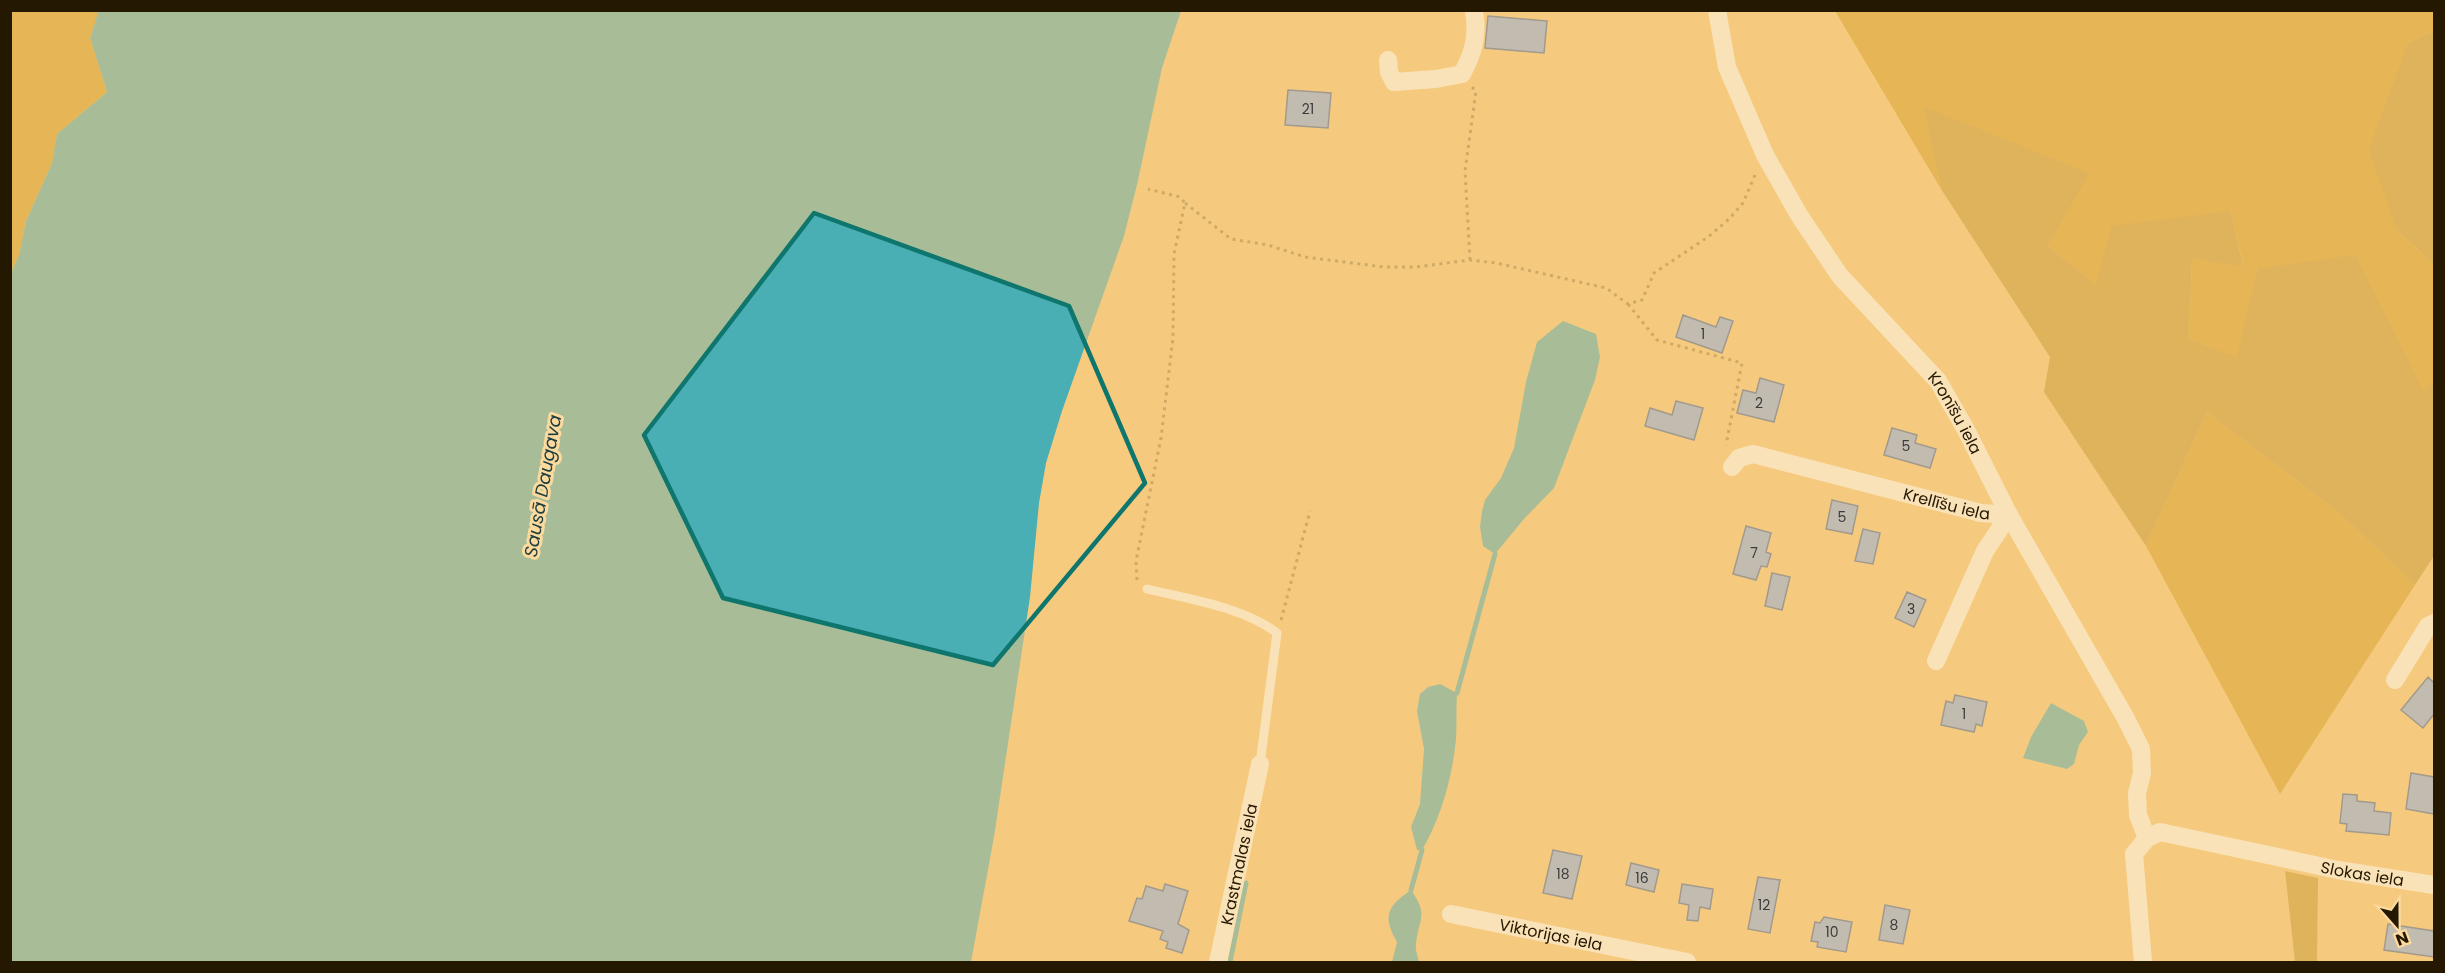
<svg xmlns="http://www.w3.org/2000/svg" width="2445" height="973" viewBox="0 0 2445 973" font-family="Poppins,sans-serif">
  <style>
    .green { fill: #d29c24 }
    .forest { fill: #c39433 }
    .water { fill: #4aaeb5 }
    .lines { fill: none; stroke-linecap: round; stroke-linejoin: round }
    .stream { stroke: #4aaeb5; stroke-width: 5 }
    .building { fill: #83a9ed; stroke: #3d5f9d; stroke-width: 1.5 }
    .path { stroke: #a0824b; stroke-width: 3; stroke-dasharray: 3 4.5; stroke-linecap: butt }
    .lane { stroke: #fff; stroke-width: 9 }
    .street { stroke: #fff; stroke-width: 18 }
    .marked { fill: none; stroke: #0f766e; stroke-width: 4.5; stroke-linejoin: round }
    .labels { text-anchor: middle; stroke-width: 6; stroke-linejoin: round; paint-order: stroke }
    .number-label { font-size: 14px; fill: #3c3c3c }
    .street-label { font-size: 16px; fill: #241801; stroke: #fcda9e }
    .water-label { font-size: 18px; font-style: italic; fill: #1e3d3f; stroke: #fcda9e }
  </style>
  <rect width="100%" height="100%" fill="#f6cb7e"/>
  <path class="green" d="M 10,11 L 99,11 L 90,38 L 107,92 L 57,134 L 52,163 L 26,221 L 19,255 L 11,273 Z
    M 1835,11 L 2434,11 L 2434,31 L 2408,43 L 2397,230 L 2434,265 L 2434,383 L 2423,391 L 2257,269 L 2238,359 L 2189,339 L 2192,258 L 2243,266 L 2231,211 L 2097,286 L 2048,246 L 2088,173 L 1925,108 L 1941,189 Z
    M 2207,412 L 2339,513 L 2415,585 L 2280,794 L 2146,546 Z"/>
  <path class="forest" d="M 2434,31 L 2434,265 L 2397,230 L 2369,150 L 2408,43 Z
    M 1924,107 L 2089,173 L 2048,246 L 2096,285 L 2112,226 L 2231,211 L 2243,267 L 2192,258 L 2189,339 L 2237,358 L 2257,269 L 2355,255 L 2423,390 L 2434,383 L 2434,556 L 2415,585 L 2339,513 L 2207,412 L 2146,546 L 2044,392 L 2050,357 L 1941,189 Z
    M 2285,871 L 2318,878 L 2317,962 L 2295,962 Z"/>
  <path class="water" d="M 99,10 L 1181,11 L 1162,68 L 1137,185 L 1124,236 L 1062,411 L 1046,463 L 1039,503 L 1030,597 L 994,837 L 971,962 L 11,962 L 11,273 L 19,255 L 26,221 L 52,163 L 57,134 L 107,92 L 90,38 Z
    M 1563,321 L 1596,334 L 1600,357 L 1595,380 L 1554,488 L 1524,519 L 1495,554 L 1483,546 L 1480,527 L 1482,511 L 1485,500 L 1501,478 L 1514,448 L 1526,382 L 1537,342 Z
    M 1440,684 L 1457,693 C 1456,709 1457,724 1456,740 C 1452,778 1441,818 1422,850 L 1417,850 L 1411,827 L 1420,804 L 1424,749 L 1417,711 L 1420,694 L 1428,687 Z
    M 2051,703 L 2084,721 L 2088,732 L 2079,745 L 2074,764 L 2067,769 L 2023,758 L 2031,737 Z
    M 1411,890 C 1429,916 1419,917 1416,944 C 1415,949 1418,957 1419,962 L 1392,962 L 1397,942 C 1382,917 1387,906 1411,890 Z"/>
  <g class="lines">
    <path class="stream" d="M 1457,693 L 1495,554
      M 1411,890 L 1422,850
      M 1230,962 L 1246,883"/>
  </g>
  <path class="building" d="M 1488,16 L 1547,21 L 1544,53 L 1485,48 Z
    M 1288,90 L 1331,93 L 1328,128 L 1285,125 Z
    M 1683,315 L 1716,327 L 1720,317 L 1733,321 L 1722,353 L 1676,337 Z
    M 1760,378 L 1784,385 L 1774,422 L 1737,413 L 1743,390 L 1756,393 Z
    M 1676,401 L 1703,408 L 1694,440 L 1645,426 L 1650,408 L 1672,415 Z
    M 1892,428 L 1917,435 L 1915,443 L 1936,449 L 1930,468 L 1884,455 Z
    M 1832,500 L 1858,506 L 1852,534 L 1826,529 Z
    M 1746,526 L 1771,533 L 1766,552 L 1771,554 L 1767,567 L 1761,566 L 1756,580 L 1733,574 Z
    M 1863,529 L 1880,533 L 1873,564 L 1855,561 Z
    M 1772,573 L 1790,577 L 1782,610 L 1765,606 Z
    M 1907,592 L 1926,600 L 1914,627 L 1895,618 Z
    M 2428,677 L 2434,683 L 2434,714 L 2423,728 L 2401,710 Z
    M 1955,695 L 1987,702 L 1982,726 L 1976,724 L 1974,732 L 1941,725 L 1946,701 L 1953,703 Z
    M 2411,773 L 2434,777 L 2434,814 L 2406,809 Z
    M 2343,794 L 2357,795 L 2357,801 L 2375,803 L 2374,811 L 2391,813 L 2389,835 L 2346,831 L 2347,824 L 2340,823 Z
    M 1553,850 L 1582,856 L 1572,899 L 1543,893 Z
    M 1631,863 L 1659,870 L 1654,892 L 1626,885 Z
    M 1758,877 L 1780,880 L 1770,933 L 1748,929 Z
    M 1165,884 L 1188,891 L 1178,924 L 1189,930 L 1182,953 L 1166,948 L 1168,942 L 1160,939 L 1163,931 L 1129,921 L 1137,898 L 1142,899 L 1146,886 L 1163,891 Z
    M 1682,884 L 1713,889 L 1710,909 L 1700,907 L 1698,921 L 1687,920 L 1689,905 L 1679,903 Z
    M 1885,905 L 1910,910 L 1903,944 L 1879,940 Z
    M 1824,917 L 1852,922 L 1846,952 L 1817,947 L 1818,942 L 1811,941 L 1815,922 L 1820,923 Z
    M 2388,924 L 2434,931 L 2434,957 L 2384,950 Z"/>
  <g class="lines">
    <path class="path" d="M 1185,203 L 1231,239 L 1268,245 L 1305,257 L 1384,267 L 1416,267 L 1470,260 L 1496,263 L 1606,288 L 1628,304 L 1642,300 L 1654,273 L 1708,237 L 1729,219 L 1743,203 L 1755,175
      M 1470,260 L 1465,171 L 1476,91 L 1472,87
      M 1628,304 L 1657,340 L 1742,363 L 1726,445
      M 1137,580 L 1136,561 L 1161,438 L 1173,338 L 1174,254 L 1185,203 L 1180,197 L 1148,189
      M 1281,620 L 1310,511"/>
    <path class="lane" d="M 1147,589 C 1188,599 1243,607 1277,633 L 1260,764"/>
    <g class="street">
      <path id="s1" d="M 1717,10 L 1727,67 L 1765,155 L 1799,215 L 1840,276 L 1938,381 L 1965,428 L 2009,515 L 2125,717 L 2141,749 L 2142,773 L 2137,793 L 2138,815 L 2147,838"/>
      <path d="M 1388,60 L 1389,72 L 1394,82 L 1436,79 L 1462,74 C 1474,52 1478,35 1474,10"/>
      <path id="s2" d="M 1732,467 L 1739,458 L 1753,454 L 1981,513 L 2009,515 L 1985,551 L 1936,661"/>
      <path d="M 2395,680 L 2428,626 L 2434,623"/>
      <path id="s3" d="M 1451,914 L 1687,962"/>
      <path id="s4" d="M 1218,962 L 1260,764"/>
      <path id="s5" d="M 2143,962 L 2134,854 L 2147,838 L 2160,832 L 2338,870 L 2434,885"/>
    </g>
  </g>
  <path d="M0 0H2445V973H0ZM 814,213 L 1069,306 L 1145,483 L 993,665 L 723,598 L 644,435 Z" fill="#f6cb7e" fill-opacity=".55" fill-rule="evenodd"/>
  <path class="marked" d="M 814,213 L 1069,306 L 1145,483 L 993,665 L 723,598 L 644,435 Z"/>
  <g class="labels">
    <g class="number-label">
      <text x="1308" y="114">21</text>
      <text x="1703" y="339">1</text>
      <text x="1759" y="408">2</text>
      <text x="1906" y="451">5</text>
      <text x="1842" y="522">5</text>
      <text x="1754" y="558">7</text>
      <text x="1911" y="614">3</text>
      <text x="1964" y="719">1</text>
      <text x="1563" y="879">18</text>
      <text x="1642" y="883">16</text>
      <text x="1764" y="910">12</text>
      <text x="1894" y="930">8</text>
      <text x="1832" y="937">10</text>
    </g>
    <g class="street-label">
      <text dy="6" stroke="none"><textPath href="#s1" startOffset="476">Kronīšu iela</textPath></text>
      <text dy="6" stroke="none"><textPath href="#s2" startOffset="226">Krellīšu iela</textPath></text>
      <text dy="6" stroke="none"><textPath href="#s4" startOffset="100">Krastmalas iela</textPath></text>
      <text dy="6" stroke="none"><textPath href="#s5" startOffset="350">Slokas iela</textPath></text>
      <text dy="6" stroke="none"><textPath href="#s3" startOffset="102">Viktorijas iela</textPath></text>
    </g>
    <g class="water-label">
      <text transform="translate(543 486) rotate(-80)" y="6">Sausā Daugava</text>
    </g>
  </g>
  <rect width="2445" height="973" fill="none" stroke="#241801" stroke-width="24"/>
  <g transform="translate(2397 925) rotate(159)" stroke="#fcda9e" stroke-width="4.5" paint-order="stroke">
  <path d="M0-4.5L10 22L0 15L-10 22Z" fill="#241801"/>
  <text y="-9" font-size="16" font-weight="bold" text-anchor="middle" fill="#241801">N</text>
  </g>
</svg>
